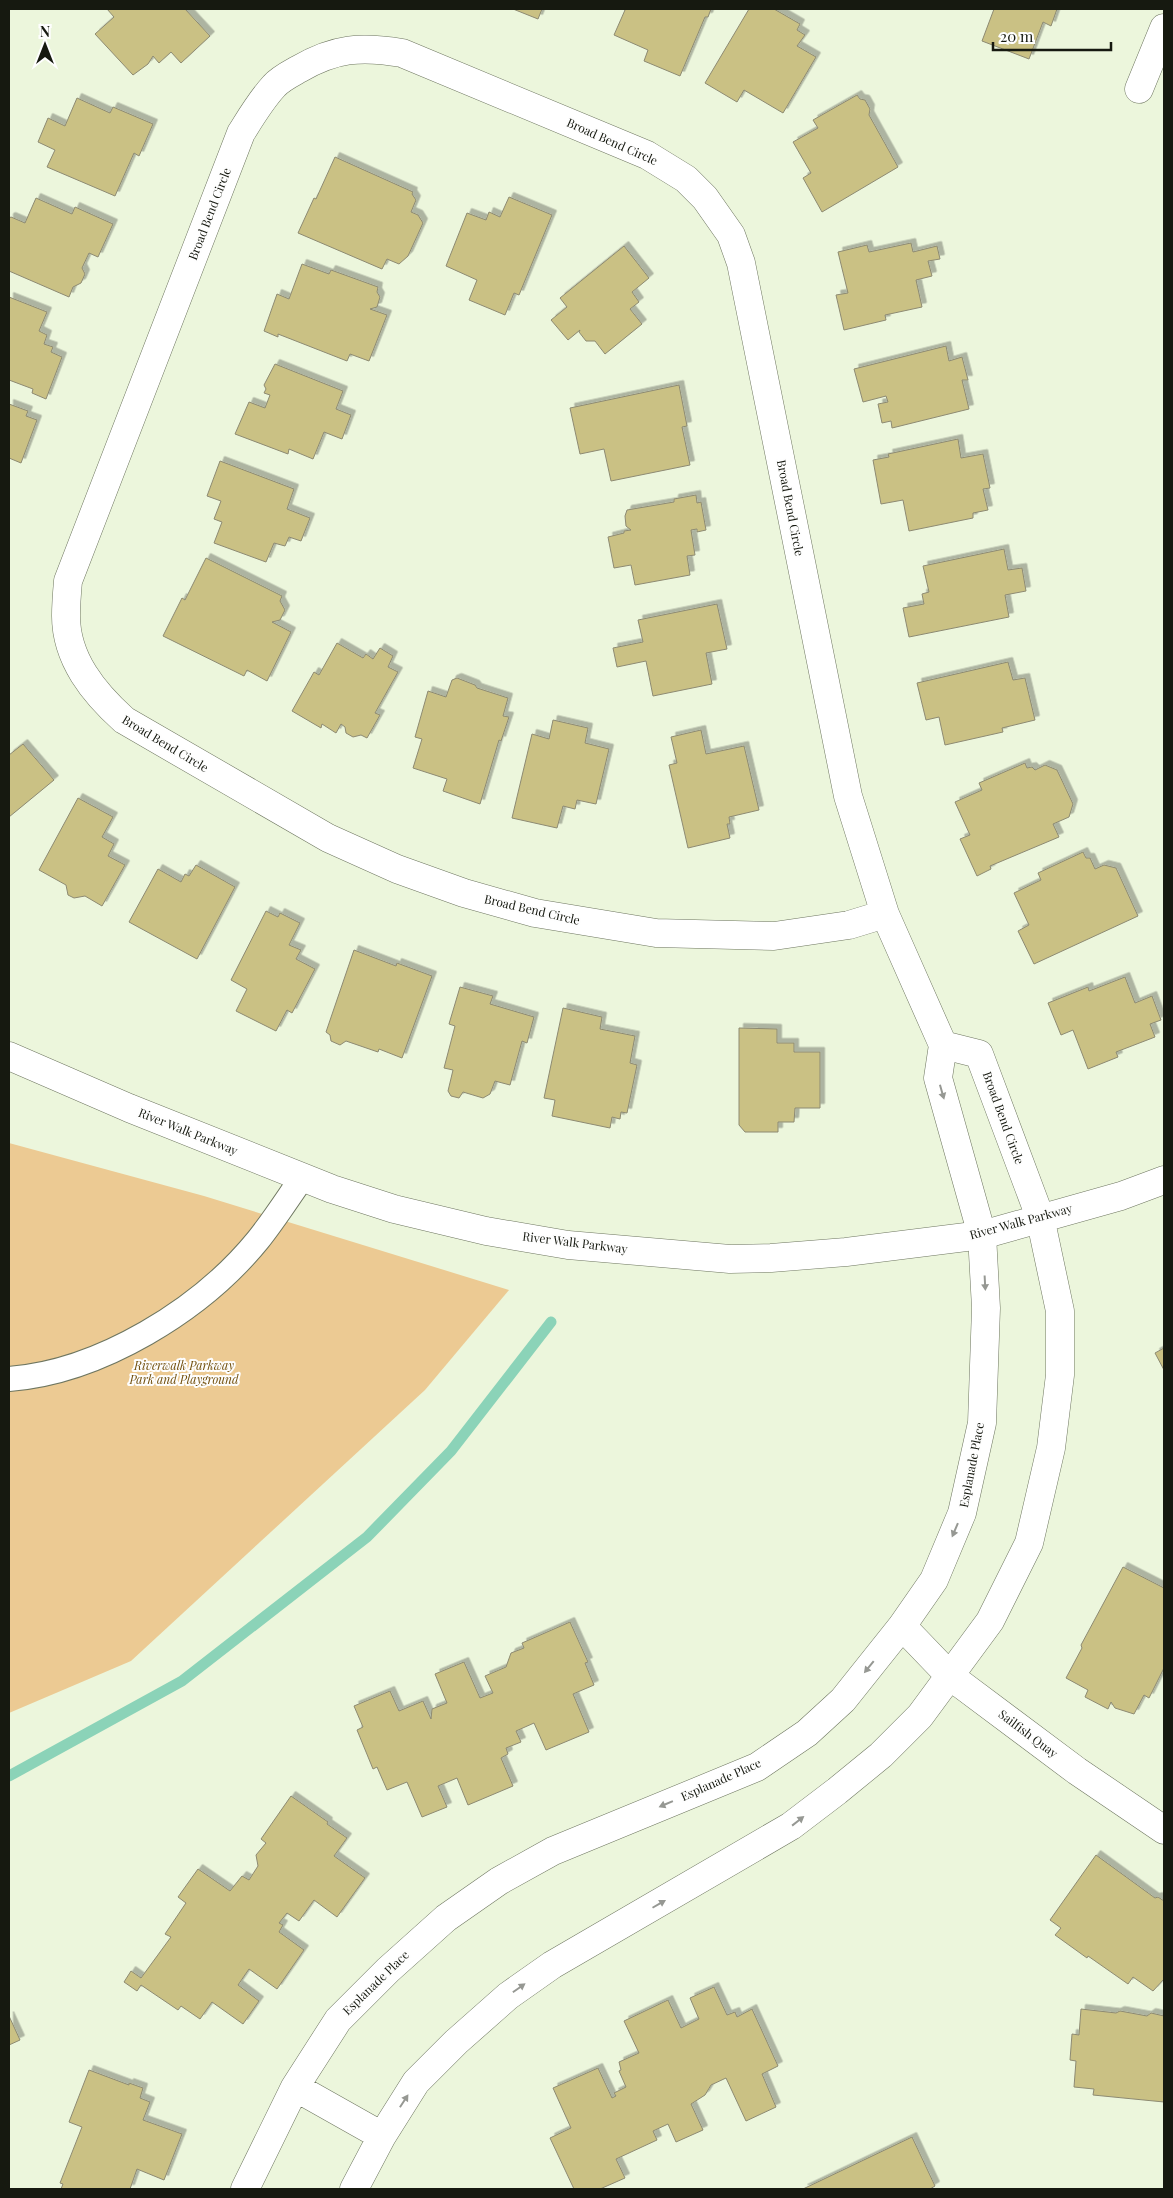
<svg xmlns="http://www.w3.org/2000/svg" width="1173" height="2198" viewBox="0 0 1173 2198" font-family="'Playfair Display',serif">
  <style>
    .green { fill: #ecca93 }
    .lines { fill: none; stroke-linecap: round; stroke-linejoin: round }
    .stream { stroke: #8bd3b8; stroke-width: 11 }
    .building { fill: #cac184; stroke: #8d8a72; filter: url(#shadow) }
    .service-casing { stroke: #6e7660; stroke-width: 26 }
    .minor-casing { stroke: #6e7660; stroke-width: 29 }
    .tertiary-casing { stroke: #6e7660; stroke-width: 29 }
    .service { stroke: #fff; stroke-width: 24 }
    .minor { stroke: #fff; stroke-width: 28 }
    .tertiary { stroke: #fff; stroke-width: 28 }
    .oneway { fill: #969893 }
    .labels { text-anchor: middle; stroke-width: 4; stroke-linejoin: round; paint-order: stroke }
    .street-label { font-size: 12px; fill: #161910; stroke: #fefefe }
    .park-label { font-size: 12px; font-style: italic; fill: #72500e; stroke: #fefefe }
  </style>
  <defs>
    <filter id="shadow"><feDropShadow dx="4.5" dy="-4.5" stdDeviation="0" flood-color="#0004"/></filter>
  </defs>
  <rect width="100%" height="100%" fill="#ecf6dc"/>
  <path class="green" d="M 9,1143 L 204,1196 L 509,1290 L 425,1390 L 131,1661 L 9,1713 Z"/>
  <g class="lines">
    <path class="stream" d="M 9,1776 L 182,1681 L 367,1537 L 451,1451 L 551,1322"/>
  </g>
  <path class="building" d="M 107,9 L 185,9 L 210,36 L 181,63 L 171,52 L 159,63 L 153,56 L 148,64 L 133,75 L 95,34 L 114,17 Z
    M 513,9 L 542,9 L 538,19 Z
    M 623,9 L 711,9 L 708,17 L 705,17 L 680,76 L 644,61 L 648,50 L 614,35 L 625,10 Z
    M 749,9 L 774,9 L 800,24 L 797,30 L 805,35 L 797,46 L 816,57 L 783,113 L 744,90 L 737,102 L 705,83 Z
    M 994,9 L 1057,9 L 1051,26 L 1043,22 L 1029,59 L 982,41 Z
    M 857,95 L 860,99 L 865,100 L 870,109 L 869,115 L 898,167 L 822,212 L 803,178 L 811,173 L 793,142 L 818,128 L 813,120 Z
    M 77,98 L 110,113 L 113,107 L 153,124 L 139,156 L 134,153 L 115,196 L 47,167 L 55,150 L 38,142 L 48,118 L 65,126 Z
    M 335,157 L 413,192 L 412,194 L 416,200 L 411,212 L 418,215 L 423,223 L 408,256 L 399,264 L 387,259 L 382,269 L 298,233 L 314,198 L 316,199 Z
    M 509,197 L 552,215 L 519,295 L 514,293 L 505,315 L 469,300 L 477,280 L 446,266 L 467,213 L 486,220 L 489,212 L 500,217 Z
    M 36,198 L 72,214 L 75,207 L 113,224 L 98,257 L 89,253 L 82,268 L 85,274 L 81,283 L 73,287 L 69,297 L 9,271 L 9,218 L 11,217 L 25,223 Z
    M 911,243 L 913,252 L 937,246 L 940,259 L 928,261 L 932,276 L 916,280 L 922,307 L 885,315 L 886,320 L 844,330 L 836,295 L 848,293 L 838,252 L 867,245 L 869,252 Z
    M 624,246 L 649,278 L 632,292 L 639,302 L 630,309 L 642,324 L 605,354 L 595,341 L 586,341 L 579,332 L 580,330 L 568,340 L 551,320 L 567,307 L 560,298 Z
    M 302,264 L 329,274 L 331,270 L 378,287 L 377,292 L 380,297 L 377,307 L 370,309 L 387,315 L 369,361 L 350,354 L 347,361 L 278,334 L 278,337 L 264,331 L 277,294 L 289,299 Z
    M 9,297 L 47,312 L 39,331 L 47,335 L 44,344 L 53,347 L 51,352 L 62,357 L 46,399 L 32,393 L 33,389 L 9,380 Z
    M 946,346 L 949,361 L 962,357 L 968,380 L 962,380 L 969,409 L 892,428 L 891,421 L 882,423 L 878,404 L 888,402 L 886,396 L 863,402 L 854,369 Z
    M 275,364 L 343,391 L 336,409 L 351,415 L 342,439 L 324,432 L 313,459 L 289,449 L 288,454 L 235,434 L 249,402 L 265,408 L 270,395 L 264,393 L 266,389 L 264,385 Z
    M 679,385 L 687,426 L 682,427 L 690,465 L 611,481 L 604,449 L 580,454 L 570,408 Z
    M 9,404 L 28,411 L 26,416 L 37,420 L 21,463 L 9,458 Z
    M 958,439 L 961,458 L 983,454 L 990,488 L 983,489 L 988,510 L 973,513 L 973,518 L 909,531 L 903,500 L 881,504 L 873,460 L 889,457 L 888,454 Z
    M 220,461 L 294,489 L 287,509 L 310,518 L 301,541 L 289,537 L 285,546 L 274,543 L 266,562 L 214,543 L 222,522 L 214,519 L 221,501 L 207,496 Z
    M 696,495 L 697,503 L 701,502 L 706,530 L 697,532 L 697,529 L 691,530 L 695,555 L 687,556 L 690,575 L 635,585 L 631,565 L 614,568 L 608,537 L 624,533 L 624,531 L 631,530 L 626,526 L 625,516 L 627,510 L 674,502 L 674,499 Z
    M 1004,549 L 1008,570 L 1022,568 L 1026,591 L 1005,595 L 1009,617 L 909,637 L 903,608 L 924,604 L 922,594 L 929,592 L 923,566 Z
    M 206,558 L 282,596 L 280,601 L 285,610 L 280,620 L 272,622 L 291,632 L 267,681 L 247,670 L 244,676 L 163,636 L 182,598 L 185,600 Z
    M 717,604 L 727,649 L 706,653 L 712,684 L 653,696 L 646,661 L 617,667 L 613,648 L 643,642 L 638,620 Z
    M 337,643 L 363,658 L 366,654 L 373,659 L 380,648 L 393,656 L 388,667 L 398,672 L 375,713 L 380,715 L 367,738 L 361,735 L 353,737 L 346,733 L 345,727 L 341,724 L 336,733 L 322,724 L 321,728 L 292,711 L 314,672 L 319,675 Z
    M 1008,662 L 1013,680 L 1025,678 L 1035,720 L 1002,728 L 1003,732 L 945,745 L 939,717 L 926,720 L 917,683 Z
    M 457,678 L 475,685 L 477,688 L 508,698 L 503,716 L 509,717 L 501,741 L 499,740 L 480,804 L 443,791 L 447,779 L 413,768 L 422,739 L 415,737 L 428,691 L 446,697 L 452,680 Z
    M 553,720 L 588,728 L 585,743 L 609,749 L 596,804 L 577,800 L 575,809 L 563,806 L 557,828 L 512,818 L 532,734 L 549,739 Z
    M 701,730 L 706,754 L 744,746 L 759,810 L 729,817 L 730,824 L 727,824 L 730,838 L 688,848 L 669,765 L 677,763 L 671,737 Z
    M 23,744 L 54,780 L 9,817 L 9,755 Z
    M 1025,763 L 1027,768 L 1032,767 L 1035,770 L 1045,765 L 1057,770 L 1073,804 L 1069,817 L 1053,824 L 1059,837 L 990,866 L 991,869 L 977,876 L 960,839 L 970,835 L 955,802 L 982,790 L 979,783 Z
    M 78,798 L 113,817 L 102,837 L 114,844 L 108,856 L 125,865 L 102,906 L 85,896 L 74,898 L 68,895 L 66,885 L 39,870 Z
    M 1083,852 L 1086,858 L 1090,858 L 1095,869 L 1104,865 L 1116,868 L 1138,916 L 1034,964 L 1018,931 L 1029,925 L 1014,893 L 1041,880 L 1038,873 Z
    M 196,865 L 235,887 L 197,959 L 129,922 L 158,869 L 181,882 L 185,874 L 189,876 Z
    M 266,911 L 278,917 L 280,913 L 300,923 L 289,945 L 301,950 L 296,959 L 315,969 L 292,1013 L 287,1010 L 276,1031 L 236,1011 L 247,989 L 231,980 Z
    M 354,950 L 396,966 L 397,963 L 432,976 L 402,1058 L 379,1049 L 378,1052 L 346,1041 L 340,1045 L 331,1041 L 330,1035 L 326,1032 Z
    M 1125,977 L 1135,1003 L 1152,996 L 1161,1020 L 1150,1024 L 1155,1037 L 1116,1052 L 1118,1057 L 1088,1069 L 1073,1030 L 1061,1035 L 1048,1003 L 1088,987 L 1089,991 Z
    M 460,987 L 493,996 L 490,1004 L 534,1017 L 527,1043 L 522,1041 L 510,1085 L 495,1081 L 490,1094 L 483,1098 L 463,1092 L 459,1098 L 451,1096 L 448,1091 L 453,1070 L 444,1068 L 455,1026 L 449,1024 Z
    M 563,1008 L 602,1017 L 600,1029 L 635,1036 L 630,1063 L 637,1065 L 627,1113 L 621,1112 L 620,1119 L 612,1117 L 610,1128 L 552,1116 L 555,1100 L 544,1098 Z
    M 739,1028 L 777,1029 L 777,1043 L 794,1043 L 794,1052 L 820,1052 L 820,1108 L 795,1108 L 794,1122 L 778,1122 L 778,1132 L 745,1132 L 739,1125 Z
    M 1164,1348 L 1164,1370 L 1155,1353 Z
    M 1123,1567 L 1164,1588 L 1164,1668 L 1149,1698 L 1144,1695 L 1134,1714 L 1115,1708 L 1111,1702 L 1108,1709 L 1085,1697 L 1088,1690 L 1066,1678 L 1082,1648 L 1081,1645 Z
    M 570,1622 L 588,1662 L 585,1663 L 594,1685 L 573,1694 L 589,1732 L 546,1750 L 534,1723 L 516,1731 L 521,1742 L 506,1748 L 508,1754 L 501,1758 L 513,1786 L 468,1805 L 457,1778 L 438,1786 L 447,1807 L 422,1817 L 407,1782 L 387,1790 L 377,1767 L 373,1769 L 357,1730 L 363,1727 L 354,1706 L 390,1691 L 399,1711 L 423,1701 L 431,1719 L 432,1709 L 447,1703 L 435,1674 L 464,1662 L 480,1698 L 493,1693 L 485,1676 L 506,1667 L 511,1653 L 524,1648 L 522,1643 Z
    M 291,1796 L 328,1822 L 327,1824 L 347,1838 L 334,1856 L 365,1878 L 337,1917 L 314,1900 L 299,1921 L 287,1913 L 279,1923 L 283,1925 L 279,1932 L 304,1950 L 277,1989 L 249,1969 L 238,1985 L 259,2001 L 243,2024 L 212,2002 L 200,2019 L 181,2006 L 178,2010 L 141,1985 L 137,1991 L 124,1982 L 131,1971 L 141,1978 L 171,1937 L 165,1934 L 186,1903 L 178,1897 L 198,1869 L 230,1891 L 242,1876 L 249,1880 L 258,1866 L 256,1855 L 266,1843 L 261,1839 Z
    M 1096,1855 L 1155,1898 L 1158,1897 L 1164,1901 L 1164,1979 L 1153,1991 L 1133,1977 L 1128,1984 L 1088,1956 L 1087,1958 L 1055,1935 L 1061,1928 L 1050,1920 Z
    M 714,1987 L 727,2015 L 735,2012 L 737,2017 L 752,2009 L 778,2066 L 762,2074 L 776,2107 L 746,2121 L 726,2078 L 711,2085 L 705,2095 L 691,2104 L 703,2130 L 676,2142 L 668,2124 L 653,2131 L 657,2140 L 616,2159 L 625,2178 L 600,2189 L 574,2189 L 550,2138 L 571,2128 L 553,2088 L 598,2068 L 612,2098 L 616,2096 L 614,2093 L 626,2087 L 619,2071 L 621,2070 L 619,2062 L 639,2053 L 624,2021 L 668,2000 L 681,2028 L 699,2019 L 690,1998 Z
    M 1081,2009 L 1116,2013 L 1120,2011 L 1147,2016 L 1151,2013 L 1164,2016 L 1164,2102 L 1093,2095 L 1094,2089 L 1074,2087 L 1076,2061 L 1070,2060 L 1072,2034 L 1079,2035 Z
    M 9,2016 L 20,2040 L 9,2045 Z
    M 89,2070 L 129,2085 L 129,2083 L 143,2088 L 140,2098 L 150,2102 L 143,2120 L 182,2134 L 164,2180 L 137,2169 L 130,2189 L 61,2189 L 63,2184 L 60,2183 L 82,2127 L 69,2122 Z
    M 912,2137 L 935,2186 L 930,2189 L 803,2189 Z"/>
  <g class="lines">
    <g class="service-casing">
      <path id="service" d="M 9,1379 C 100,1372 201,1310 258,1240 C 274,1220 288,1198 302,1178"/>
    </g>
    <g class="minor-casing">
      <path id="minor" d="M 1139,89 L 1164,28
        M 902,1626 L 950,1676 L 1077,1771 L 1164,1830
        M 295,2087 L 382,2136
        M 245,2189 L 295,2087 L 338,2020 L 388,1970 L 446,1918 L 499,1881 L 553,1851 L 757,1767 L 807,1733 L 843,1700 L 902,1626 L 934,1580 L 962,1513 L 982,1423 L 986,1308 L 982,1235 L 938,1078 L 943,1045 L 885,914 L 848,796 L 741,263 L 731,235 L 705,198 L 686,179 L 647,155 L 402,53 C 361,46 335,48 299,69 C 290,74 280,79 274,86 C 261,100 251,117 241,133 L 68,581 C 67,592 66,604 66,616 C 66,659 94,693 124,720 L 328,838 L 397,869 L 464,893 L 535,913 L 656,933 L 774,936 L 849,925 L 885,914
        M 354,2189 L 382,2136 L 416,2082 L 456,2042 L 508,1996 L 552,1965 L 791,1826 L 837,1791 L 881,1755 L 920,1716 L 990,1621 L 1029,1543 L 1051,1448 L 1060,1375 L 1060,1311 L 1040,1217 L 979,1054 L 943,1045"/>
    </g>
    <g class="tertiary-casing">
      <path id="tertiary" d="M 9,1056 L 129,1108 L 332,1189 L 394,1209 L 486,1231 L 568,1245 L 730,1259 L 771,1258 L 846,1252 L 982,1235 L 1121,1196 L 1164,1180"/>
    </g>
    <use href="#service" class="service"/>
    <use href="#minor" class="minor"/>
    <use href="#tertiary" class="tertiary"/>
  </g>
  <defs><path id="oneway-solid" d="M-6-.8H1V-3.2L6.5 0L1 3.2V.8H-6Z" transform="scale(1.25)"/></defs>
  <g class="oneway">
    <use href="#oneway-solid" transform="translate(942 1092) rotate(74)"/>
    <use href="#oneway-solid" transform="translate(985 1283) rotate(87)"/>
    <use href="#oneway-solid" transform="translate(955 1530) rotate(113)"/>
    <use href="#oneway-solid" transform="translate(869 1667) rotate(129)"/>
    <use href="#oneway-solid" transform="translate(666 1804) rotate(157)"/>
    <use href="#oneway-solid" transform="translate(798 1821) rotate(-38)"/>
    <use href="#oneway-solid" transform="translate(659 1904) rotate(-30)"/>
    <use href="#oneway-solid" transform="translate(519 1988) rotate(-35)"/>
    <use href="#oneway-solid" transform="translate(404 2101) rotate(-57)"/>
  </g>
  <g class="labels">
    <g class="street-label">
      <text transform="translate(612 142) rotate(24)" y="4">Broad Bend Circle</text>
      <text transform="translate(210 214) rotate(-69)" y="4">Broad Bend Circle</text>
      <text transform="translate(790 508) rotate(79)" y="4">Broad Bend Circle</text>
      <text transform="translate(165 744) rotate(31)" y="4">Broad Bend Circle</text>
      <text transform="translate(532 910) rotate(13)" y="4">Broad Bend Circle</text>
      <text transform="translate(1003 1118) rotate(70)" y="4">Broad Bend Circle</text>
      <text transform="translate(188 1132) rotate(22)" y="4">River Walk Parkway</text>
      <text transform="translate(1021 1222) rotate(-15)" y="4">River Walk Parkway</text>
      <text transform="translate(575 1243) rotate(7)" y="4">River Walk Parkway</text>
      <text transform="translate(972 1465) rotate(-79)" y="4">Esplanade Place</text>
      <text transform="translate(1028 1734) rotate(37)" y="4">Sailfish Quay</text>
      <text transform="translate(721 1780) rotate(-24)" y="4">Esplanade Place</text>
      <text transform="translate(376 1983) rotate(-44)" y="4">Esplanade Place</text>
    </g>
    <g class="park-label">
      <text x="184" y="1370">Riverwalk Parkway<tspan x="184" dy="14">Park and Playground</tspan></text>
    </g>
  </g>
  <rect width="1173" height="2198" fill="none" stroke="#161910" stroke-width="20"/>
  <g transform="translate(45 45)" stroke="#fefefe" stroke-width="4" paint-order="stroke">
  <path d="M0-4L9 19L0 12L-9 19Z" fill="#161910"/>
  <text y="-8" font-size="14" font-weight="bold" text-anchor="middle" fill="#161910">N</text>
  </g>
  <path d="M993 42v8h118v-8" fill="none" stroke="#161910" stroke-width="2.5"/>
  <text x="1000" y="42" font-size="15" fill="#161910" stroke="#fefefe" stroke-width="4" paint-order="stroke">20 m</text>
</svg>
